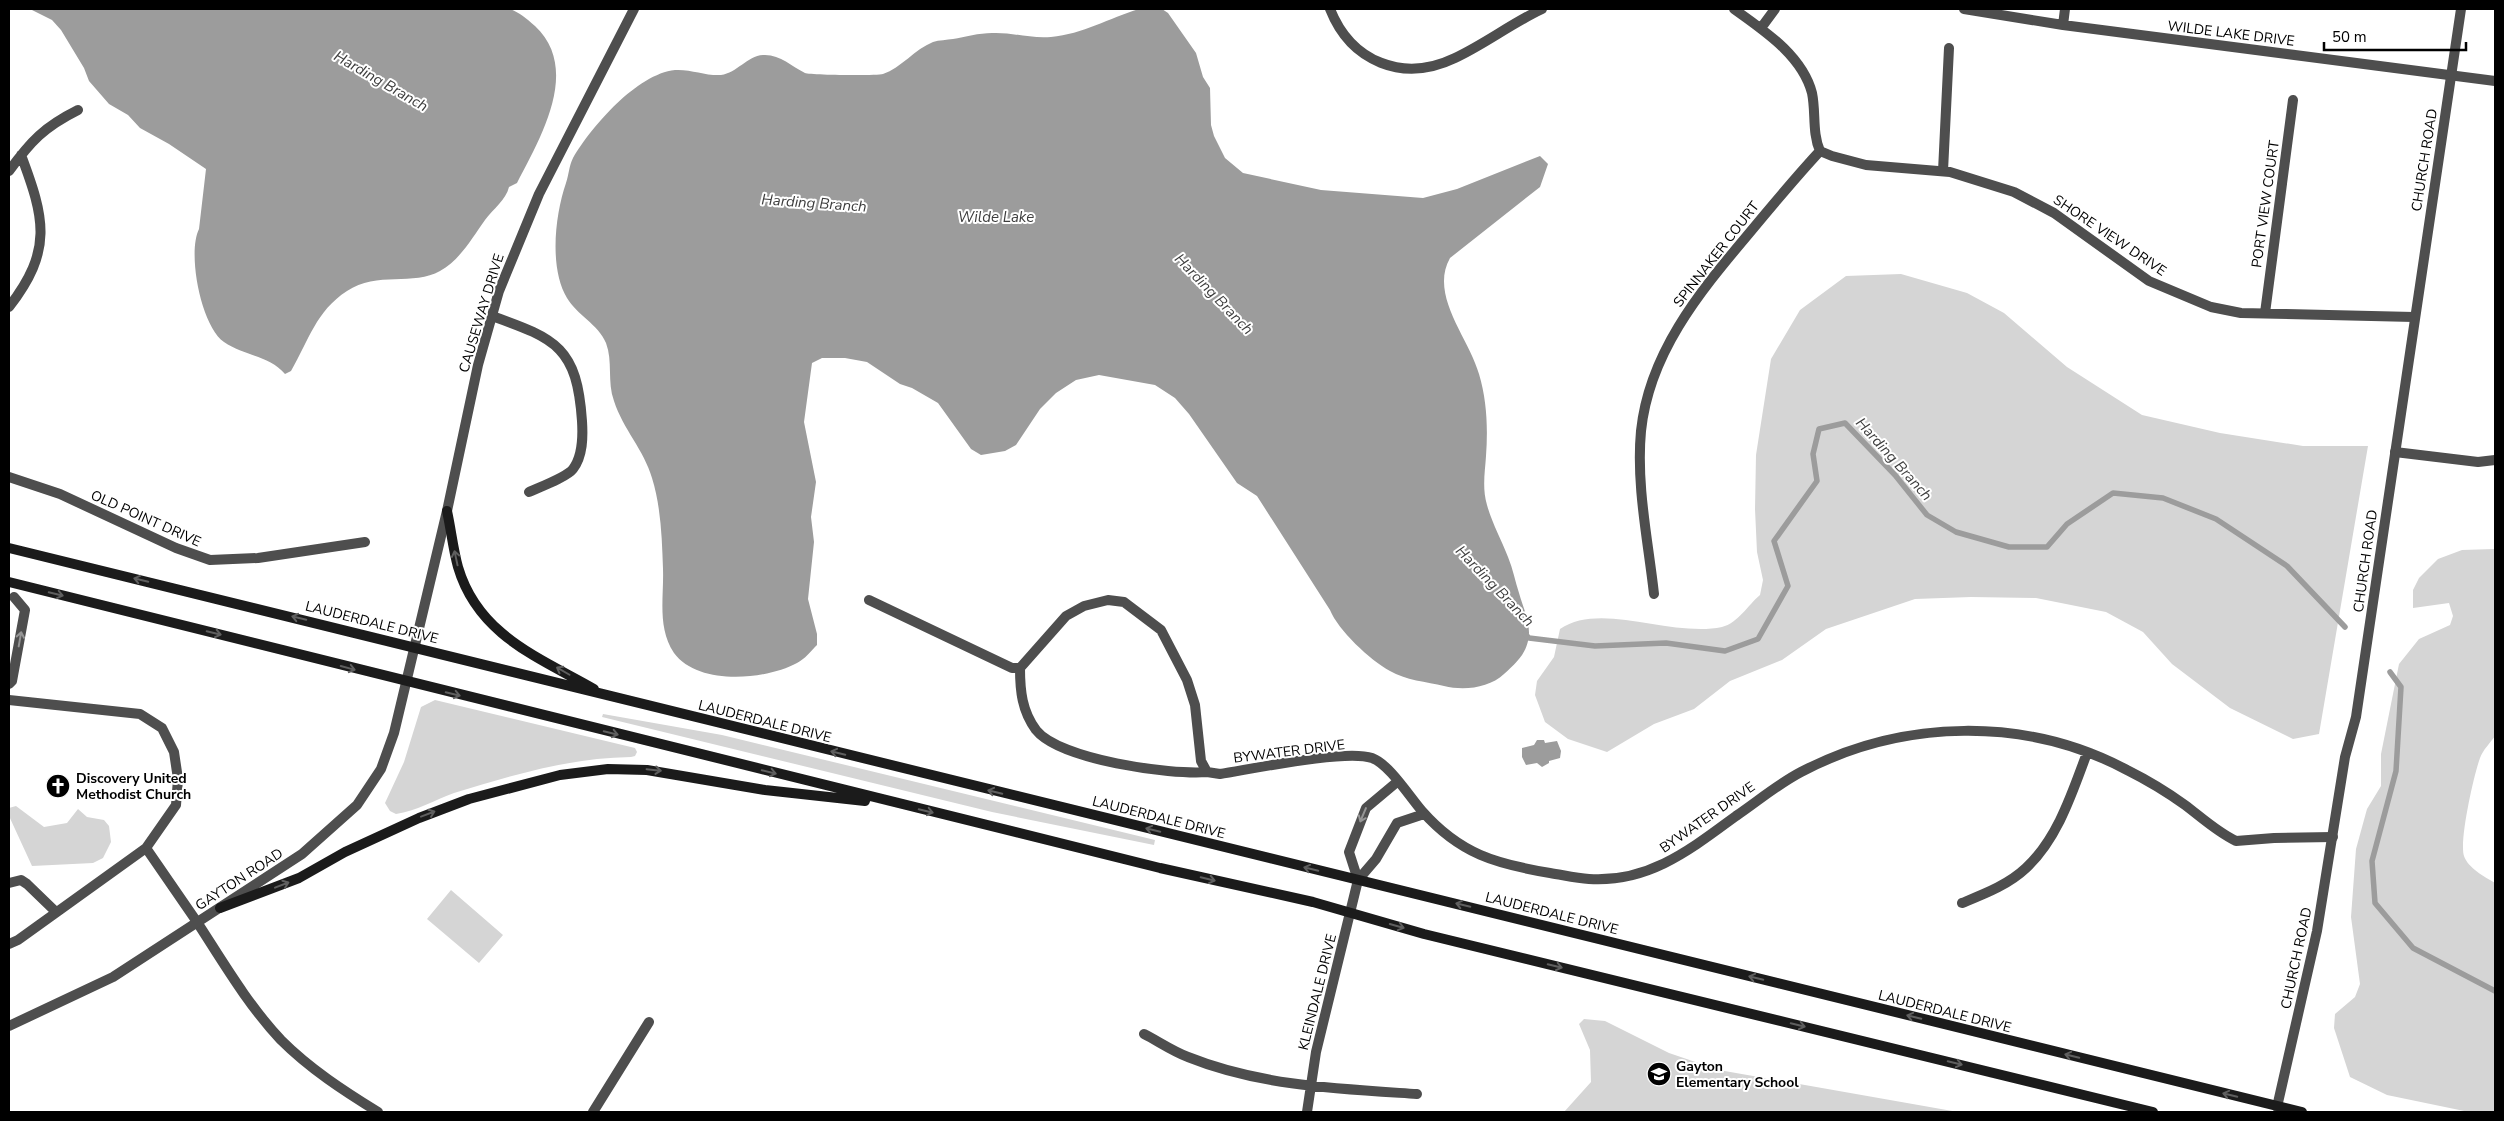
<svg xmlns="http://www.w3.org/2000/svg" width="2504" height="1121" viewBox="0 0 2504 1121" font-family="'Nunito Sans',sans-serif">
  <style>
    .green { fill: #d5d5d5 }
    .water { fill: #9c9c9c }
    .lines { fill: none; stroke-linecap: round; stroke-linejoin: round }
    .stream { stroke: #9c9c9c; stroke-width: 5.5 }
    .service { stroke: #4e4e4e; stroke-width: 10 }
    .minor { stroke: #4e4e4e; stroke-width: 10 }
    .tertiary { stroke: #4e4e4e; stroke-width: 10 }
    .secondary { stroke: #1b1b1b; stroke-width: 10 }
    .oneway { stroke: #5f5f5f }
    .oneway2 { stroke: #959595 }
    .labels { text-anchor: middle; stroke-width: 4; stroke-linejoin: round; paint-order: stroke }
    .street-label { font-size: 14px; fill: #000; stroke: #fff }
    .poi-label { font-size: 14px; font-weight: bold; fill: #000; stroke: #fff; text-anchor: start }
    .water-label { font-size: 15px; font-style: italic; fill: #3d3d3d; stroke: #fff }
  </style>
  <rect width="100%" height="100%" fill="#fff"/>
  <path class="green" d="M 1901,274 L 1967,293 L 2004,313 L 2067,367 L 2142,415 L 2220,433 L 2303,446 L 2368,446 L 2319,734 L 2293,739 L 2230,708 L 2172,664 L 2143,632 L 2106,612 L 2036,598 L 1971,597 L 1915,599 L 1826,629 L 1782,660 L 1730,681 L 1694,709 L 1654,724 L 1607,752 L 1568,739 L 1545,722 L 1535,695 L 1537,681 L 1554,657 L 1560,629 C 1601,601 1672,638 1722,627 C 1738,623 1748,605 1760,595 L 1763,580 L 1757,552 L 1755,509 L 1756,455 L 1771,359 L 1800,310 L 1846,276 Z
    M 2495,549 L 2495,736 C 2490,743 2483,750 2480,758 C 2474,774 2459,841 2464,856 C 2468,868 2485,877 2495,883 L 2495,1112 L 2469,1112 L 2387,1095 L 2350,1077 L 2334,1028 L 2335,1014 L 2355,997 L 2360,984 L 2351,917 L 2356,849 L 2367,809 L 2381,786 L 2381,754 L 2399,664 L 2419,639 L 2450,625 L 2453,616 L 2449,603 L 2413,608 L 2413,590 L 2419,578 L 2438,559 L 2462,550 Z
    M 435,700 L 635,748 L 637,752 L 635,756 L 631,757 C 569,758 513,775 454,793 C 435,800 416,811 396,814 L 390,811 L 385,803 L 404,762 L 421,707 Z
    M 603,714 L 722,735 L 1155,840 L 1154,845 L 992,812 L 602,717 Z
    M 16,806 L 44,827 L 67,823 L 78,809 L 87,817 L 104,820 L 109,826 L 111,842 L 103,858 L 93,863 L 32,866 L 9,816 L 9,808 Z
    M 451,890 L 503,935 L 479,963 L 427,919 Z
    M 1584,1019 L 1605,1021 L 1669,1053 L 1719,1070 L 1958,1112 L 1564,1112 L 1591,1082 L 1590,1050 L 1579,1024 Z"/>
  <path class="water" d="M 30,9 L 510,9 C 520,13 526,18 535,26 C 581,69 541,137 517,183 L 509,187 C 506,200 493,209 485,220 C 472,238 460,260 440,271 C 414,286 377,271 347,291 C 316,311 309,340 291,371 L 285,374 C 269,355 244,356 224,342 C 201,326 187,253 199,229 L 206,169 L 169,144 L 140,128 L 128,115 L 109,104 L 89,81 L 84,68 L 61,30 L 52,20 Z
    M 1139,9 L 1162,9 L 1168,13 L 1196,53 L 1203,77 L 1210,88 L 1211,125 L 1214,136 L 1225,158 L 1243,173 L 1321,190 L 1423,198 L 1457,189 L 1540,156 L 1548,164 L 1540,187 L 1450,258 C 1429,295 1469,338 1479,374 C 1487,401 1488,428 1486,456 C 1485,472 1482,488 1487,505 C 1492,523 1501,539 1508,557 C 1513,569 1515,581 1519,593 C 1523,608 1532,625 1528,641 C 1525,655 1515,664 1504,674 C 1489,688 1464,691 1444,686 C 1427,682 1405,680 1390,671 C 1370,660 1338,630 1330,610 L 1257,496 L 1237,483 L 1189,414 L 1175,398 L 1155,385 L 1099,375 L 1076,380 L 1056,393 L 1040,409 L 1016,445 L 1005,451 L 981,455 L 971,449 L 938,403 L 912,388 L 900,384 L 867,362 L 845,358 L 822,358 L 812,363 L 804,422 L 816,482 L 811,517 L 814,542 L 808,599 L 817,634 L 817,645 C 811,651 805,659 797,663 C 766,680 698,686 674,653 C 657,627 664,598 663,569 C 662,539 661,507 652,478 C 644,450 623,429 614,401 C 607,382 613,361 606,343 C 598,324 577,315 567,298 C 549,268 555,215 566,183 C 569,174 569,166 573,158 C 592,126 637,74 675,70 C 691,69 706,76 721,75 C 737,73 747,56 763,55 C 780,54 791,66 805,73 C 810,75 876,76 883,74 C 901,68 915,49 933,42 C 939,40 947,40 953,39 C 965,37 979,33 992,33 C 1012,32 1031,39 1051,37 C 1083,34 1109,18 1139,9 Z
    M 1537,740 L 1544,740 L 1545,743 L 1557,741 L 1561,751 L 1560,758 L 1549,761 L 1549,763 L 1542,767 L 1537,763 L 1526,765 L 1522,757 L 1522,748 L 1534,745 Z"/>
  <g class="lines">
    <path class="stream" d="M 1525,634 L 1529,638 L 1595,646 L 1666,643 L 1725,651 L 1758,639 L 1788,586 L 1774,541 L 1817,481 L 1813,454 L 1819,429 L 1845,423 L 1895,475 L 1927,515 L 1956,532 L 2009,547 L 2047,547 L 2067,524 L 2113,493 L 2163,498 L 2216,519 L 2287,566 L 2345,627
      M 2390,672 L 2401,687 L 2396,771 L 2372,861 L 2375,903 L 2413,948 L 2495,991"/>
    <path class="service" d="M 492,316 C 557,339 577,348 582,421 C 583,437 583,456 573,469 C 567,477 540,487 529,492
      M 9,684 L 12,681 L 25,610 L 14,597
      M 9,700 L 140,714 L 162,728 L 174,752 L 178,779 L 176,805 L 146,848 L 197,922
      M 9,883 L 21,880 L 27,884 L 56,912
      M 9,944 L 18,940 L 146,848"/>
    <path class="minor" d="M 1330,9 C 1351,62 1403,83 1455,58 C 1485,44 1512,23 1542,9
      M 1734,9 C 1763,30 1802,55 1812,93 C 1816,112 1812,133 1820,151 L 1832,156 L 1866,165 L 1950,172 L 2014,192 L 2054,213 L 2149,281 L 2211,307 L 2241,313 L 2414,317
      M 1964,9 L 2063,25 L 2495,81
      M 2063,25 L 2065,9
      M 1761,28 L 1775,9
      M 9,171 C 31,141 44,127 78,110
      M 1943,171 L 1949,48
      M 9,307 C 53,250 45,219 21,155
      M 2265,313 L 2293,100
      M 2395,452 L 2478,462 L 2495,460
      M 9,477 L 60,494 L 176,548 L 210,560 L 258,558 L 365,542
      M 1654,594 C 1648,540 1636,485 1641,431 C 1649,354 1698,294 1746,237 C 1770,208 1794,179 1820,151
      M 869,600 L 1012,668 L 1020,668 L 1066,616 L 1084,606 L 1108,600 L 1124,602 L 1161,630 L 1187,680 L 1195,705 L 1201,761 L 1207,772 L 1220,774 C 1252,769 1346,749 1372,758 C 1389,764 1409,796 1422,811 C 1460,854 1496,864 1550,873 C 1563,875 1576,878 1589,879 C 1649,883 1691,849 1736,816 C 1758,801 1778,784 1801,772 C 1902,719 2026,716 2127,770 C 2147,780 2167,792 2185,805 C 2201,817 2217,832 2236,841 L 2274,838 L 2333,837
      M 1020,668 C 1020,691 1022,711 1036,730 C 1060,760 1170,775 1207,772
      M 1358,880 L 1349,852 L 1366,808 L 1397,782
      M 1962,903 C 1984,894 2008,885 2026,868 C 2058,838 2072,793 2087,753
      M 197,922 C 223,962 248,1005 281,1040 C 310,1069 344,1091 378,1112
      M 1144,1034 C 1158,1041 1172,1051 1188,1057 C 1260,1086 1340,1089 1417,1094
      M 593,1112 L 649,1022
      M 1307,1112 L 1316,1052 L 1358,880 L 1376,859 L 1397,823 L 1424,814"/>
    <path class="tertiary" d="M 9,1026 L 113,977 L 302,854 L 357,805 L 381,769 L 394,733 L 447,511 L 478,365 L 499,291 L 539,194 L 634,9
      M 2277,1107 L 2317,931 L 2345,757 L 2356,717 L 2461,9"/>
    <path class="secondary" d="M 447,511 C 451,529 453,549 458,567 C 478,635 538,657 594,689
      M 9,548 L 2302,1112
      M 9,582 L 1160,868 L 1313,902 L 1424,934 L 2153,1112
      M 220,908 L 299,878 L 345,852 L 419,818 L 469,799 L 560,775 L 608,769 L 647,770 L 765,790 L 865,801"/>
  </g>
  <defs><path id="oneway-shaft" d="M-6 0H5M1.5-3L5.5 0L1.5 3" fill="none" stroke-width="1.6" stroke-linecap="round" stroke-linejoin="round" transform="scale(1.25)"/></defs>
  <g class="oneway">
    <use href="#oneway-shaft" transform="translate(456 558) rotate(-102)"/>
    <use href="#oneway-shaft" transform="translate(141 580) rotate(-166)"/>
    <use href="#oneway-shaft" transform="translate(56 594) rotate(14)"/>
    <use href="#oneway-shaft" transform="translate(299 618) rotate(-166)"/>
    <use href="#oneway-shaft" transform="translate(214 633) rotate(13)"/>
    <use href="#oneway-shaft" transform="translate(348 668) rotate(15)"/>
    <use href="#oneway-shaft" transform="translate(563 671) rotate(-150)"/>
    <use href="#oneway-shaft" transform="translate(453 694) rotate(14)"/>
    <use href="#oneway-shaft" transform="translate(611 733) rotate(14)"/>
    <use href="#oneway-shaft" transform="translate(838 753) rotate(-166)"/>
    <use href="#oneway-shaft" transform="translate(654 770) rotate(6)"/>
    <use href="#oneway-shaft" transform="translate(769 772) rotate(14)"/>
    <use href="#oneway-shaft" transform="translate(995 792) rotate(-166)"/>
    <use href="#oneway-shaft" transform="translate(926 811) rotate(14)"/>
    <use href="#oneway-shaft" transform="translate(428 814) rotate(-21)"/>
    <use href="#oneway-shaft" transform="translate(1153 830) rotate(-166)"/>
    <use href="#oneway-shaft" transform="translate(1311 869) rotate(-166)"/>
    <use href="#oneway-shaft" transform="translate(1208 879) rotate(13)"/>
    <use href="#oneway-shaft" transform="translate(282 885) rotate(-21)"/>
    <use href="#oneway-shaft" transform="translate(1463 905) rotate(-167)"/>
    <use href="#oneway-shaft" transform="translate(1397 926) rotate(16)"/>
    <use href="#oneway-shaft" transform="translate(1555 966) rotate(14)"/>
    <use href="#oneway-shaft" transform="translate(1756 978) rotate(-166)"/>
    <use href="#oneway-shaft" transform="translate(1914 1017) rotate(-166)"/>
    <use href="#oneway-shaft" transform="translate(1798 1025) rotate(14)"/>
    <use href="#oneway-shaft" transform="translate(2072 1056) rotate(-166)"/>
    <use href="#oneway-shaft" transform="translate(1955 1063) rotate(14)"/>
    <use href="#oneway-shaft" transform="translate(2230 1095) rotate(-166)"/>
  </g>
  <g class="oneway2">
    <use href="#oneway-shaft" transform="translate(20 639) rotate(-80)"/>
    <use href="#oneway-shaft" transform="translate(1363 815) rotate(113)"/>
  </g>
  <defs>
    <g id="church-disc" transform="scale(1.25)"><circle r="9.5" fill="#000" stroke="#fff"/><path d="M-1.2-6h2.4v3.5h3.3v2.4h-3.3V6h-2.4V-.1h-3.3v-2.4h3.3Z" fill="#fff"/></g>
    <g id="school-disc" transform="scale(1.25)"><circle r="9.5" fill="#000" stroke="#fff"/><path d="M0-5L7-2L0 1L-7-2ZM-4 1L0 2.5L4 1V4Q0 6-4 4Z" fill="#fff"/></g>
  </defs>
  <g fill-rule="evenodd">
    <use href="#church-disc" x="58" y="786"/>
    <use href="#school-disc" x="1659" y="1074"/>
  </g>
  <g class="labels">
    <g class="street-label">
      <text transform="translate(2231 33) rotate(7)" y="5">WILDE LAKE DRIVE</text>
      <text transform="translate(2424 160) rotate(-81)" y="5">CHURCH ROAD</text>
      <text transform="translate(2265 204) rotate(-82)" y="5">PORT VIEW COURT</text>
      <text transform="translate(2110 235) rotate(34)" y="5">SHORE VIEW DRIVE</text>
      <text transform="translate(1716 254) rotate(-52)" y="5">SPINNAKER COURT</text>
      <text transform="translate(481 313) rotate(-73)" y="5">CAUSEWAY DRIVE</text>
      <text transform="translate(146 518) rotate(24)" y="5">OLD POINT DRIVE</text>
      <text transform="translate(2365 561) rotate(-82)" y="5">CHURCH ROAD</text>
      <text transform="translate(372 622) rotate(14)" y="5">LAUDERDALE DRIVE</text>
      <text transform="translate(765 721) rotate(14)" y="5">LAUDERDALE DRIVE</text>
      <text transform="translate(1289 751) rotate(-7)" y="5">BYWATER DRIVE</text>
      <text transform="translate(1159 817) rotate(14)" y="5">LAUDERDALE DRIVE</text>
      <text transform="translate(1707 817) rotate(-35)" y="5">BYWATER DRIVE</text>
      <text transform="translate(239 879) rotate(-33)" y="5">GAYTON ROAD</text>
      <text transform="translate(1552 913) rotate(14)" y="5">LAUDERDALE DRIVE</text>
      <text transform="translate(2296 958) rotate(-78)" y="5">CHURCH ROAD</text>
      <text transform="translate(1317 992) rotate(-76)" y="5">KLEINDALE DRIVE</text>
      <text transform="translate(1945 1011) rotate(14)" y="5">LAUDERDALE DRIVE</text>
    </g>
    <g class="poi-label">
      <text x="76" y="783">Discovery United<tspan x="76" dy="16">Methodist Church</tspan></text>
      <text x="1676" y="1071">Gayton<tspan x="1676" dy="16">Elementary School</tspan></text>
    </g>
    <g class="water-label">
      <text transform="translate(381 81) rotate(30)" y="5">Harding Branch</text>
      <text transform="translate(814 203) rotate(4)" y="5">Harding Branch</text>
      <text x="996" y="222">Wilde Lake</text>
      <text transform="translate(1214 294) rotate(46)" y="5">Harding Branch</text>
      <text transform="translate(1894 459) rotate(48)" y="5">Harding Branch</text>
      <text transform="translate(1495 586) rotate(46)" y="5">Harding Branch</text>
    </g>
  </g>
  <rect width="2504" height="1121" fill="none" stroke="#000000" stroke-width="20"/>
  <path d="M2324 42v8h142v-8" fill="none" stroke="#000000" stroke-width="2.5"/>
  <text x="2332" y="42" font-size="15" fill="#000000" stroke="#ffffff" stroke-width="4" paint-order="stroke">50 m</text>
</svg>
